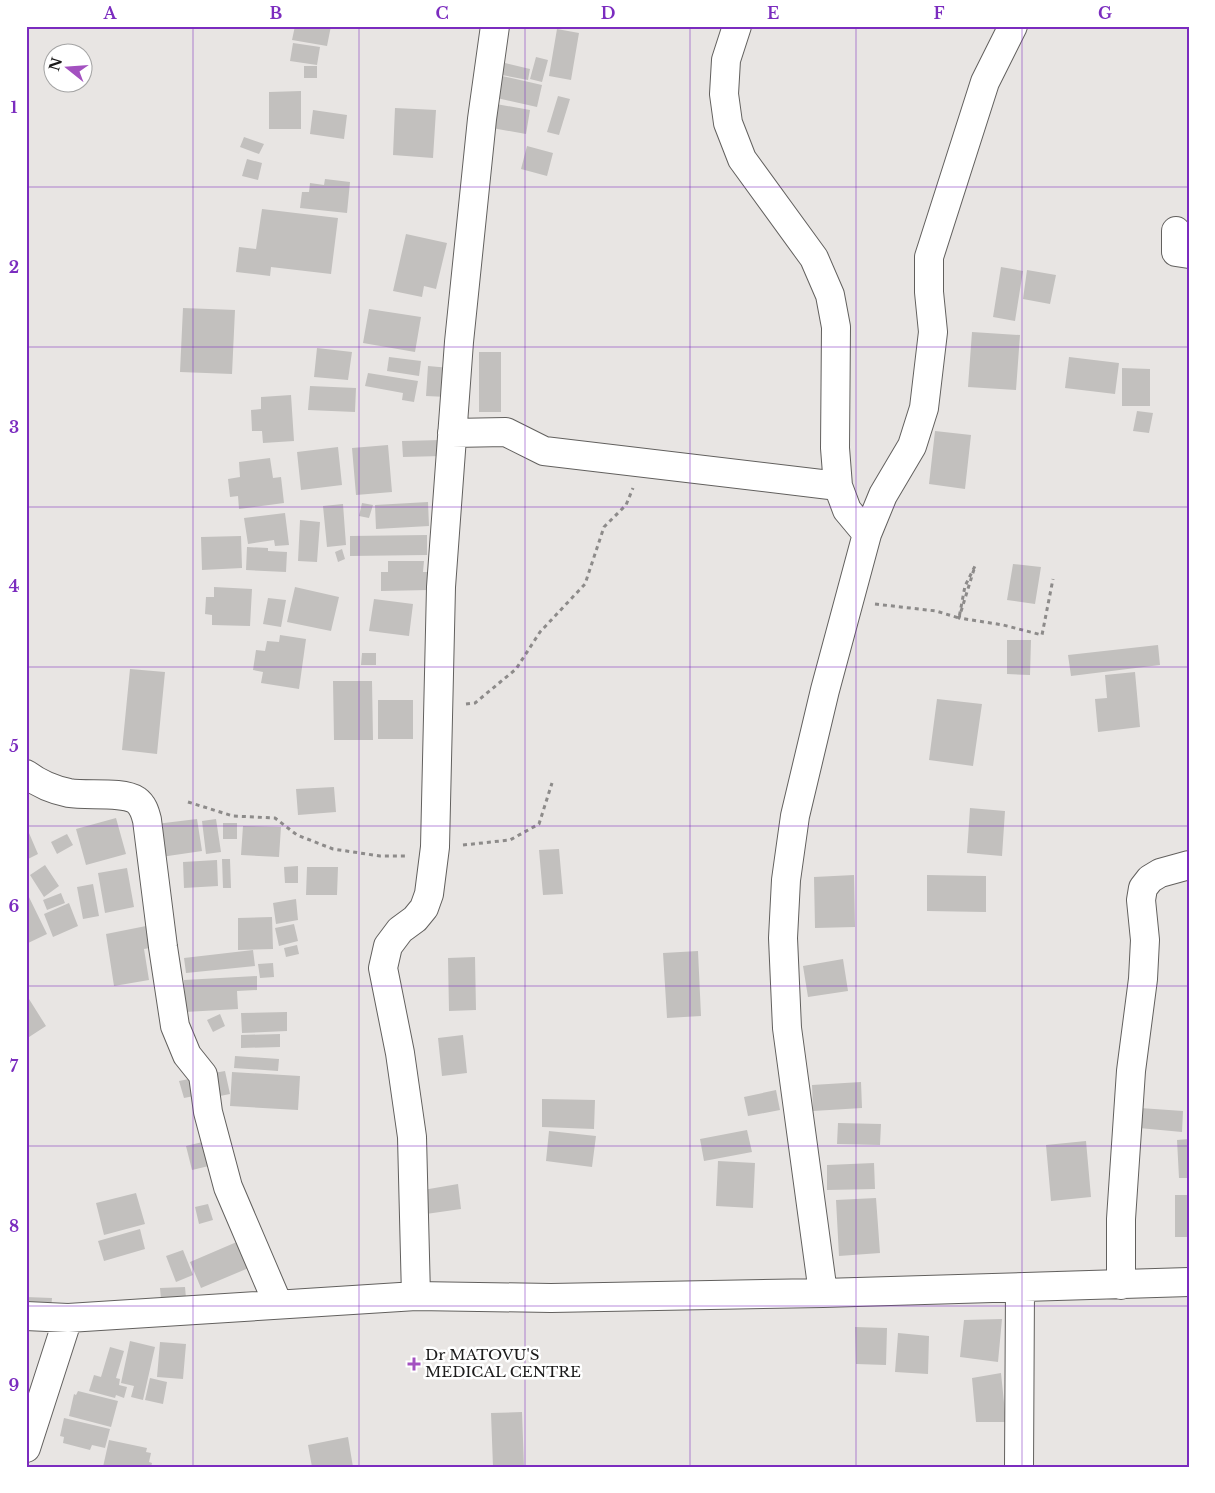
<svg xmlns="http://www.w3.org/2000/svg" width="1215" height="1493" viewBox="0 0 1215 1493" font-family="'Libre Baskerville',serif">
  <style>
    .building { fill: #c2c0be }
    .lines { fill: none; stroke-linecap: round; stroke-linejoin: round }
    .minor-casing { stroke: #62605e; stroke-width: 30 }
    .path { stroke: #8d8b8a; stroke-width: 3; stroke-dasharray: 4 4; stroke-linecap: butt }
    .minor { stroke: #fff; stroke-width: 28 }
    .grid { fill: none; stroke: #7b2cbf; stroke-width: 1; stroke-opacity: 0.55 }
    .poi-dot { fill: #a351c0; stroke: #fff; stroke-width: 2 }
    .labels { text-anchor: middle; stroke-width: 5; stroke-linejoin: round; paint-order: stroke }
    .poi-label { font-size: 15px; fill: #1c1b1b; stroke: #fff; text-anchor: start }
    .neatline { fill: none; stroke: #7b2cbf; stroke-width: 2 }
    .grid-label { font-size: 16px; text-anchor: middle; font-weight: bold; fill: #7b2cbf }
  </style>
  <rect width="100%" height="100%" fill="#e8e5e3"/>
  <path class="building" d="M 295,26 L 331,26 L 327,46 L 292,40 Z
    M 557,29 L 579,33 L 571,80 L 549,76 Z
    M 293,43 L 320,47 L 317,65 L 290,61 Z
    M 536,57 L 548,60 L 542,82 L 530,79 Z
    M 505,63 L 530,69 L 528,80 L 502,75 Z
    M 304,66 L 317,66 L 317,78 L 304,78 Z
    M 502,76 L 542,85 L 537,107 L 497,98 Z
    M 301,91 L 301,129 L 269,129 L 269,92 Z
    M 558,96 L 570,99 L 559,135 L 547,132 Z
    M 496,104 L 530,110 L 526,134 L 492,128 Z
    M 395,108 L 436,110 L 433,158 L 393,155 Z
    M 313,110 L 347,115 L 344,139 L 310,134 Z
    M 244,137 L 264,144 L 259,154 L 240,147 Z
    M 527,146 L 553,153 L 547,176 L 521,169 Z
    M 247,159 L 262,163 L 258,180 L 242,176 Z
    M 325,179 L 350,182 L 347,213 L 300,208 L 302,192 L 309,192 L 310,183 L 324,185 Z
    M 262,209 L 338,218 L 331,274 L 271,267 L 270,276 L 236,272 L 239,247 L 256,249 Z
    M 406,234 L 447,243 L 436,289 L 424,286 L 422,297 L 393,291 Z
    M 1001,267 L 1023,271 L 1015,321 L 993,317 Z
    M 1027,270 L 1056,275 L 1050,304 L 1023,299 Z
    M 183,308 L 235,310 L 232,374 L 180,372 Z
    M 369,309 L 421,317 L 415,352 L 363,343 Z
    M 972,332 L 1020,335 L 1016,390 L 968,387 Z
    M 317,348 L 352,352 L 348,380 L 314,377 Z
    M 479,352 L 501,352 L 501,412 L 479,412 Z
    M 389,357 L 421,361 L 419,376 L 387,371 Z
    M 1069,357 L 1119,363 L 1115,394 L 1065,388 Z
    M 428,366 L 450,368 L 447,397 L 426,396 Z
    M 1122,368 L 1150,369 L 1150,406 L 1122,406 Z
    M 368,373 L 418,381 L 414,402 L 402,400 L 403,393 L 365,386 Z
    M 310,386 L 356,388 L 355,412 L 308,410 Z
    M 291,395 L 294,441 L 263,443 L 262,431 L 252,431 L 251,410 L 261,409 L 261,397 Z
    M 1137,411 L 1153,413 L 1149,433 L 1133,431 Z
    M 935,431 L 971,435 L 965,489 L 929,484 Z
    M 442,440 L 442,456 L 403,457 L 402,441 Z
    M 388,445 L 392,492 L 356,495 L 352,448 Z
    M 338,447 L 342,485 L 301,490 L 297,452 Z
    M 270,458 L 273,478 L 281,477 L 284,503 L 239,509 L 238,496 L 230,497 L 228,479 L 240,477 L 239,462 Z
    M 428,502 L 429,526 L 376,529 L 375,505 Z
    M 362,503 L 373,505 L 369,518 L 359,516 Z
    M 343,504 L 346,545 L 327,547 L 323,506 Z
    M 285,513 L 289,545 L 275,546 L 274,540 L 248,544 L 244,518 Z
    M 300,520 L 320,522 L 317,562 L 298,561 Z
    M 427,535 L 427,555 L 350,556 L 350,536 Z
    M 241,536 L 242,568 L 202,570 L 201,537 Z
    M 247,547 L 268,548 L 268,551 L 287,552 L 286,572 L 246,570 Z
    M 342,549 L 345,559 L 338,562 L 335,552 Z
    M 388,561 L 424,561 L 423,572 L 428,572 L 429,590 L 381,591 L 381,572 L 388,572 Z
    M 1013,564 L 1041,567 L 1035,604 L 1007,600 Z
    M 214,587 L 252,589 L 250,626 L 212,625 L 212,615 L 205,614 L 206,597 L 214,597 Z
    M 295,587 L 339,597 L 331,631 L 287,622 Z
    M 268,598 L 286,600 L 281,627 L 263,624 Z
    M 374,599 L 413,604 L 409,636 L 369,631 Z
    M 280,635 L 306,639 L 299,689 L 261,683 L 263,672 L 253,670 L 256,650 L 265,651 L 267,641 L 279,642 Z
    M 1007,640 L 1031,640 L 1030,675 L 1007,674 Z
    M 1158,645 L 1160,665 L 1071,676 L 1068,655 Z
    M 362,653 L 376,653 L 376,665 L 361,665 Z
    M 130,669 L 165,672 L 157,754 L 122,750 Z
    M 1135,672 L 1140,727 L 1098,732 L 1095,699 L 1107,698 L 1105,675 Z
    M 333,681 L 372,681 L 373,740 L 334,740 Z
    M 937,699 L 982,704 L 973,766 L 929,760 Z
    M 378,700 L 413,700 L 413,739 L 378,739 Z
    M 334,787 L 336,812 L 298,815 L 296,789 Z
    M 970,808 L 1005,811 L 1002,856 L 967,853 Z
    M 116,818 L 126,854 L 86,865 L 76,829 Z
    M 197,819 L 202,851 L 161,857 L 156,824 Z
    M 216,819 L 221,852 L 206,854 L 202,821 Z
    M 223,823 L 237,823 L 237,839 L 223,839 Z
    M 26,826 L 38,854 L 26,860 Z
    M 243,826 L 281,827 L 279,857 L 241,855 Z
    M 67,834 L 73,845 L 57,854 L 51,842 Z
    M 559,849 L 563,894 L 543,895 L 539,850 Z
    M 222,859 L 230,859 L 231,888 L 223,888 Z
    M 217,860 L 218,886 L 184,888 L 183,862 Z
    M 45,865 L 59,886 L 44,897 L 30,875 Z
    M 298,866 L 298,883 L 285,883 L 284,867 Z
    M 307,867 L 338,867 L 337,895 L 306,895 Z
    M 127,868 L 134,907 L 105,913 L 98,873 Z
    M 854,875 L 855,927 L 815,928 L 814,877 Z
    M 927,875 L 986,876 L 986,912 L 927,911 Z
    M 93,884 L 99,916 L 83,919 L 77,887 Z
    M 26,891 L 47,934 L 26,944 Z
    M 61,893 L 65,903 L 47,910 L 43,900 Z
    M 296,899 L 298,920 L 276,924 L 273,903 Z
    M 69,903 L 78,926 L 53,937 L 44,914 Z
    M 272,917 L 273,949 L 238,950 L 238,918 Z
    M 294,924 L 298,941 L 279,946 L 275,928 Z
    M 146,926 L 150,948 L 144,949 L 149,980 L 114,986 L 106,934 Z
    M 297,945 L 299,954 L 286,957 L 284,948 Z
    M 253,950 L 255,966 L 186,973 L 184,958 Z
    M 698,951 L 701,1016 L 667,1018 L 663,953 Z
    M 475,957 L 476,1010 L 449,1011 L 448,958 Z
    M 843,959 L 848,991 L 808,997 L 803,966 Z
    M 273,963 L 274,977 L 260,978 L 258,964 Z
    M 257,976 L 257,990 L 237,991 L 238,1009 L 185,1012 L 184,980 Z
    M 29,999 L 46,1026 L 26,1039 L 26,1001 Z
    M 287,1012 L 287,1031 L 242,1033 L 241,1013 Z
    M 220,1014 L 225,1026 L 213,1032 L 207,1020 Z
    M 280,1034 L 280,1047 L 241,1048 L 241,1035 Z
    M 463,1035 L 467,1073 L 442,1076 L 438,1038 Z
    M 235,1056 L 279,1059 L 278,1071 L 234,1068 Z
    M 225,1071 L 230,1094 L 220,1096 L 214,1073 Z
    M 232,1072 L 300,1076 L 298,1110 L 230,1106 Z
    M 189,1079 L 194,1096 L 184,1098 L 179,1081 Z
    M 861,1082 L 862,1108 L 813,1111 L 812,1085 Z
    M 776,1090 L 780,1110 L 748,1116 L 744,1097 Z
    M 542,1099 L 595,1100 L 594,1129 L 542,1127 Z
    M 1140,1108 L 1183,1111 L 1182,1132 L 1139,1128 Z
    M 838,1123 L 881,1124 L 880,1145 L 837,1144 Z
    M 747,1130 L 752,1152 L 704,1161 L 700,1139 Z
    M 549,1131 L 596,1136 L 592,1167 L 546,1161 Z
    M 1189,1139 L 1189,1178 L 1179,1178 L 1177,1140 Z
    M 207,1141 L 213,1165 L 192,1170 L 186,1146 Z
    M 1086,1141 L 1091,1197 L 1051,1201 L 1046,1145 Z
    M 718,1161 L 755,1163 L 753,1208 L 716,1206 Z
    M 874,1163 L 875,1189 L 827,1190 L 827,1165 Z
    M 458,1184 L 461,1209 L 426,1214 L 423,1190 Z
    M 136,1193 L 145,1224 L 104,1235 L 96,1203 Z
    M 1175,1195 L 1189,1195 L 1189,1237 L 1175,1237 Z
    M 876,1198 L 880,1253 L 839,1256 L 836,1200 Z
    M 208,1204 L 213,1220 L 199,1224 L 195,1207 Z
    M 140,1229 L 145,1249 L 104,1261 L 98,1241 Z
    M 239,1241 L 251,1267 L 201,1288 L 190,1262 Z
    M 183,1250 L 193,1275 L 176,1282 L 166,1256 Z
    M 185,1287 L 186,1298 L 161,1299 L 160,1288 Z
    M 26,1297 L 52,1298 L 51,1309 L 26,1308 Z
    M 1002,1319 L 998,1362 L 960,1357 L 964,1320 Z
    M 855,1327 L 887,1328 L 886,1365 L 856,1364 Z
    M 898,1333 L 929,1336 L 928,1374 L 895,1372 Z
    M 130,1341 L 155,1347 L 143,1400 L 131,1397 L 134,1386 L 121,1383 Z
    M 160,1342 L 186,1344 L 183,1379 L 157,1377 Z
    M 110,1347 L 124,1351 L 116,1378 L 120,1379 L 119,1385 L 127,1387 L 124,1398 L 116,1395 L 115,1398 L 89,1391 L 94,1375 L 101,1377 Z
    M 1001,1373 L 1006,1422 L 976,1422 L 972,1378 Z
    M 150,1378 L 167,1382 L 163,1404 L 145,1400 Z
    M 78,1391 L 118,1401 L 111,1427 L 69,1416 L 74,1394 L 76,1395 Z
    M 522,1412 L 524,1467 L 493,1467 L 491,1413 Z
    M 64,1418 L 110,1429 L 105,1448 L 92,1445 L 90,1450 L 63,1443 L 64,1437 L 60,1436 Z
    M 348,1437 L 353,1467 L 312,1467 L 308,1445 Z
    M 109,1440 L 147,1448 L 146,1452 L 151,1453 L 149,1462 L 152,1463 L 151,1467 L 103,1467 Z"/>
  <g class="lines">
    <g class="minor-casing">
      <path id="minor" d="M 737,26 L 726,60 L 724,94 L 728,123 L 742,159 L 814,258 L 830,295 L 836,327 L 835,448 L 838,486 L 847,510 L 867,534
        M 1176,231 L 1176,252 L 1189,254
        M 452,433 L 506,432 L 544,451 L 838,486
        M 26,774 C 38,783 54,790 69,793 C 87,796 122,791 136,800 C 143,805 145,812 147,820 L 163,947 L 175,1026 L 187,1055 L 203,1075 L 208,1112 L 228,1187 L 278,1304
        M 1121,1285 L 1121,1219 L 1131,1071 L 1143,979 L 1145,940 L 1141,900 L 1143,888 L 1150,879 L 1160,873 L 1189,865
        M 823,1293 L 787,1028 L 783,938 L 786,880 L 795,816 L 825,690 L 867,534 L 883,495 L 912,446 L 924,408 L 933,332 L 929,292 L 929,257 L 985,82 L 1013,26
        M 416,1296 L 412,1137 L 400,1053 L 383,968 L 388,946 L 400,930 L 415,919 L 424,908 L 429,894 L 435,847 L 441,587 L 459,342 L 482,119 L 495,26
        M 26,1316 L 68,1318 L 416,1296 L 551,1298 L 823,1293 L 1189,1282
        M 26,1448 L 68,1318
        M 1019,1467 L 1020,1288"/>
    </g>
    <path class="path" d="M 875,604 L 936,611 L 959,618 L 965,586 L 975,566 L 959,618 L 1003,625 L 1042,635 L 1053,579
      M 466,704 L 475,703 L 516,669 L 540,632 L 585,584 L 604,527 L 626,505 L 633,488
      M 188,802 L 233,816 L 275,818 L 297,835 L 333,849 L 380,856 L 408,856
      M 463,845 L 510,840 L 539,824 L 552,783"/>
    <use href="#minor" class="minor"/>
  </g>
  <path class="grid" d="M 193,26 L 193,1467M 359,26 L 359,1467M 525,26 L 525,1467M 690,26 L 690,1467M 856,26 L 856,1467M 1022,26 L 1022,1467M 26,187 L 1189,187M 26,347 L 1189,347M 26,507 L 1189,507M 26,667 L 1189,667M 26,826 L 1189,826M 26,986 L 1189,986M 26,1146 L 1189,1146M 26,1306 L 1189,1306"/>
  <path class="poi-dot" d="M411.5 1356.5h5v5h5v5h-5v5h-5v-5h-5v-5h5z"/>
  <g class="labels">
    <g class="poi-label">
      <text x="425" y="1360">Dr MATOVU'S<tspan x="425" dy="17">MEDICAL CENTRE</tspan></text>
    </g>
  </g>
  <rect width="1215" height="1493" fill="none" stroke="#ffffff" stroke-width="55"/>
  <g transform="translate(68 68) rotate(287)"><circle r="24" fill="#ffffff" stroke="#a4a4a4"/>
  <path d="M0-4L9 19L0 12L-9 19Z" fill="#a351c0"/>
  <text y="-8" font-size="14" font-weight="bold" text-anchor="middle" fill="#1c1b1b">N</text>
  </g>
  <rect x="28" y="28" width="1160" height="1438" class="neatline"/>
  <g class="grid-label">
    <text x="110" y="19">A</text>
    <text x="276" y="19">B</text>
    <text x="442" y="19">C</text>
    <text x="608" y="19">D</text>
    <text x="773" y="19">E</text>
    <text x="939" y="19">F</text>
    <text x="1105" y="19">G</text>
    <text x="14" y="113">1</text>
    <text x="14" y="273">2</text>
    <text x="14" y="433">3</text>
    <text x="14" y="592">4</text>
    <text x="14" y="752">5</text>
    <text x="14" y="912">6</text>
    <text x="14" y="1072">7</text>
    <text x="14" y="1232">8</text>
    <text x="14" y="1391">9</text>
  </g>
</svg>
